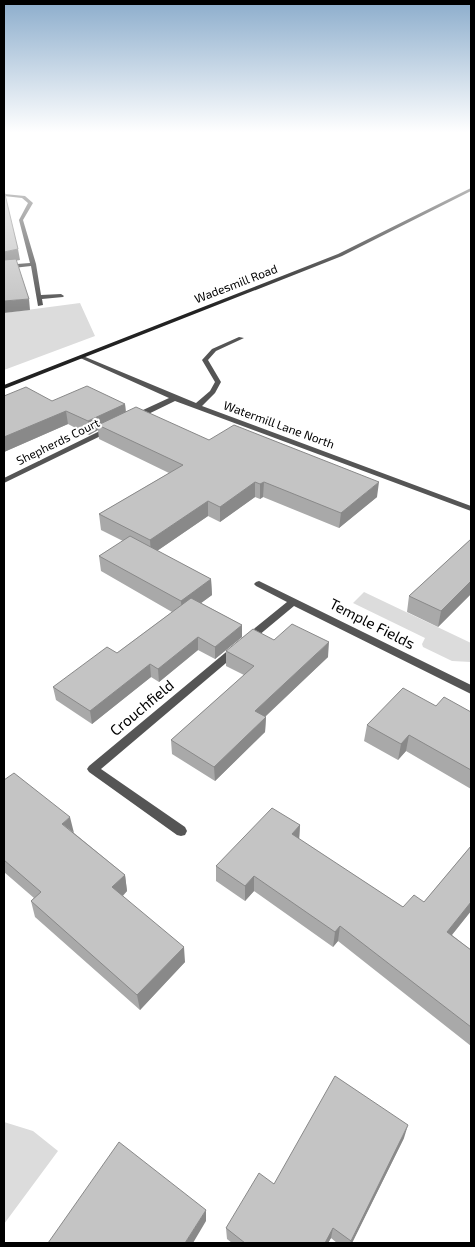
<svg xmlns="http://www.w3.org/2000/svg" width="475" height="1247" viewBox="0 0 475 1247" font-family="'Exo 2',sans-serif">
  <style>
    .green { fill: #dcdcdc }
    .lines { fill: none; stroke-linecap: round; stroke-linejoin: round }
    .minor { fill: #555; fill-rule: evenodd }
    .secondary { fill: #222; fill-rule: evenodd }
    .wall { fill: #a9a9a9 }
    .shaded-wall { fill: #898989 }
    .building { fill: #c4c4c4; stroke: #898989 }
    .labels { text-anchor: middle; stroke-width: 4; stroke-linejoin: round; paint-order: stroke }
    .far-street-label { font-size: 12px; fill: #000; stroke: #fff }
    .street-label { font-size: 15px; fill: #000; stroke: #fff }
  </style>
  <rect width="100%" height="100%" fill="#fff"/>
  <path class="green" d="M 80,303 L 95,336 L 4,370 L 4,313 Z
    M 364,592 L 471,643 L 471,662 L 452,661 L 423,647 L 422,644 L 425,638 L 353,603 Z
    M 4,1122 L 33,1131 L 58,1151 L 4,1224 Z"/>
  <g class="lines">
    <path class="minor" d="M 4,194 L 25,196 L 33,203 L 23,220 L 36,264 L 41,295 L 61,294 L 64,296 L 63,297 L 42,299 L 43,305 L 38,306 L 31,266 L 4,269 L 4,265 L 30,263 L 19,220 L 28,203 L 22,198 L 4,196 Z
      M 239,337 L 244,338 L 216,351 L 208,360 L 221,382 L 215,393 L 202,406 L 471,506 L 471,511 L 175,401 L 136,420 L 130,420 L 130,416 L 169,398 L 78,357 L 83,356 L 196,403 L 210,391 L 215,382 L 202,360 L 212,349 Z
      M 108,427 L 114,427 L 115,429 L 4,483 L 4,478 Z
      M 259,581 L 471,685 L 471,694 L 294,606 L 252,641 L 244,641 L 243,639 L 244,637 L 287,602 L 256,586 L 254,584 L 256,582 Z
      M 235,646 L 239,648 L 240,650 L 239,652 L 101,769 L 185,827 L 187,831 L 185,835 L 181,836 L 177,835 L 89,772 L 87,769 L 89,766 L 231,648 Z"/>
    <path class="secondary" d="M 471,188 L 471,191 L 342,256 L 4,389 L 4,385 L 338,254 Z"/>
  </g>
  <path class="wall" d="M 4,396 L 52,401 L 125,404 L 126,412 L 377,497 L 339,528 L 263,497 L 260,499 L 255,497 L 220,522 L 208,516 L 157,551 L 211,579 L 212,595 L 201,603 L 242,625 L 242,637 L 215,659 L 198,650 L 159,682 L 151,677 L 92,724 L 56,700 L 53,687 L 117,653 L 172,612 L 101,571 L 99,556 L 123,541 L 101,530 L 99,514 L 169,473 L 99,439 L 98,430 L 89,435 L 68,424 L 4,452 Z
    M 471,539 L 471,594 L 438,627 L 407,612 L 409,596 Z
    M 274,640 L 328,657 L 265,717 L 266,717 L 265,732 L 215,781 L 172,754 L 171,740 L 244,675 L 226,666 L 226,651 Z
    M 436,706 L 471,712 L 471,789 L 406,751 L 398,760 L 364,741 L 367,725 Z
    M 4,780 L 74,833 L 125,875 L 127,891 L 123,896 L 185,962 L 140,1010 L 35,917 L 31,901 L 34,898 L 4,872 Z
    M 300,825 L 299,839 L 403,907 L 424,902 L 471,846 L 471,911 L 452,935 L 471,950 L 471,1046 L 338,941 L 333,947 L 254,891 L 245,901 L 216,881 L 216,866 Z
    M 404,1138 L 352,1243 L 337,1243 L 331,1238 L 328,1243 L 232,1243 L 227,1239 L 226,1228 L 274,1184 Z"/>
  <path class="shaded-wall" d="M 18,249 L 20,260 L 4,263 L 4,252 Z
    M 29,299 L 30,310 L 4,313 L 4,301 Z
    M 125,404 L 126,417 L 98,425 L 98,430 L 89,435 L 88,421 Z
    M 66,411 L 68,424 L 4,452 L 4,437 Z
    M 255,482 L 255,497 L 220,522 L 220,507 Z
    M 264,482 L 263,497 L 260,499 L 260,484 Z
    M 379,482 L 377,497 L 339,528 L 341,513 Z
    M 208,501 L 208,516 L 151,555 L 150,540 Z
    M 211,579 L 212,595 L 182,617 L 181,601 Z
    M 471,581 L 471,594 L 438,627 L 441,611 Z
    M 242,625 L 242,637 L 215,659 L 215,647 Z
    M 198,637 L 198,650 L 159,682 L 158,669 Z
    M 329,642 L 328,657 L 255,726 L 255,711 Z
    M 150,664 L 151,677 L 92,724 L 90,711 Z
    M 266,717 L 265,732 L 215,781 L 214,767 Z
    M 409,735 L 406,751 L 398,760 L 401,744 Z
    M 70,817 L 74,833 L 62,824 Z
    M 300,825 L 299,841 L 292,834 Z
    M 125,875 L 127,891 L 115,903 L 112,887 Z
    M 254,876 L 254,891 L 245,901 L 245,886 Z
    M 471,902 L 471,911 L 442,947 L 447,932 Z
    M 340,926 L 338,941 L 333,947 L 335,932 Z
    M 184,947 L 185,962 L 140,1010 L 137,995 Z
    M 408,1125 L 404,1138 L 352,1243 L 350,1243 Z
    M 206,1210 L 206,1221 L 193,1243 L 185,1243 Z
    M 333,1228 L 331,1238 L 328,1243 L 325,1243 Z"/>
  <path class="building" d="M 4,190 L 18,249 L 4,252 Z
    M 16,259 L 29,299 L 4,301 L 4,260 Z
    M 87,386 L 125,404 L 88,421 L 66,411 L 4,437 L 4,396 L 26,387 L 52,401 Z
    M 136,407 L 209,440 L 234,425 L 379,482 L 341,513 L 264,482 L 260,484 L 255,482 L 220,507 L 208,501 L 150,540 L 99,514 L 183,465 L 98,425 Z
    M 130,536 L 211,579 L 181,601 L 99,556 Z
    M 471,539 L 471,581 L 441,611 L 409,596 Z
    M 191,598 L 242,625 L 215,647 L 198,637 L 158,669 L 150,664 L 90,711 L 53,687 L 107,647 L 117,653 Z
    M 292,624 L 329,642 L 255,711 L 266,717 L 214,767 L 171,740 L 254,666 L 226,651 L 253,629 L 274,640 Z
    M 403,688 L 436,706 L 444,697 L 471,712 L 471,770 L 409,735 L 401,744 L 367,725 Z
    M 14,773 L 70,817 L 62,824 L 125,875 L 112,887 L 184,947 L 137,995 L 31,901 L 41,892 L 4,860 L 4,780 Z
    M 272,808 L 300,825 L 292,834 L 403,907 L 414,895 L 424,902 L 471,846 L 471,902 L 447,932 L 471,950 L 471,1027 L 340,926 L 335,932 L 254,876 L 245,886 L 216,866 Z
    M 335,1076 L 408,1125 L 351,1241 L 333,1228 L 325,1243 L 245,1243 L 226,1228 L 259,1173 L 274,1184 Z
    M 119,1142 L 206,1210 L 185,1243 L 48,1243 Z"/>
  <linearGradient id="sky" x2="0" y2="1"><stop stop-color="#8cadcc"/><stop offset="0.43" stop-color="#fff"/><stop offset="1" stop-color="#fff" stop-opacity="0"/></linearGradient>
  <rect width="475" height="308" fill="url(#sky)"/>
  <g class="labels">
    <g class="far-street-label">
      <text transform="translate(236 284) rotate(-21)" y="4">Wadesmill Road</text>
      <text transform="translate(279 425) rotate(20)" y="4">Watermill Lane North</text>
      <text transform="translate(58 442) rotate(-26)" y="4">Shepherds Court</text>
    </g>
    <g class="street-label">
      <text transform="translate(372 624) rotate(27)" y="5">Temple Fields</text>
      <text transform="translate(142 708) rotate(-40)" y="5">Crouchfield</text>
    </g>
  </g>
  <rect width="475" height="1247" fill="none" stroke="#000000" stroke-width="10"/>
</svg>
